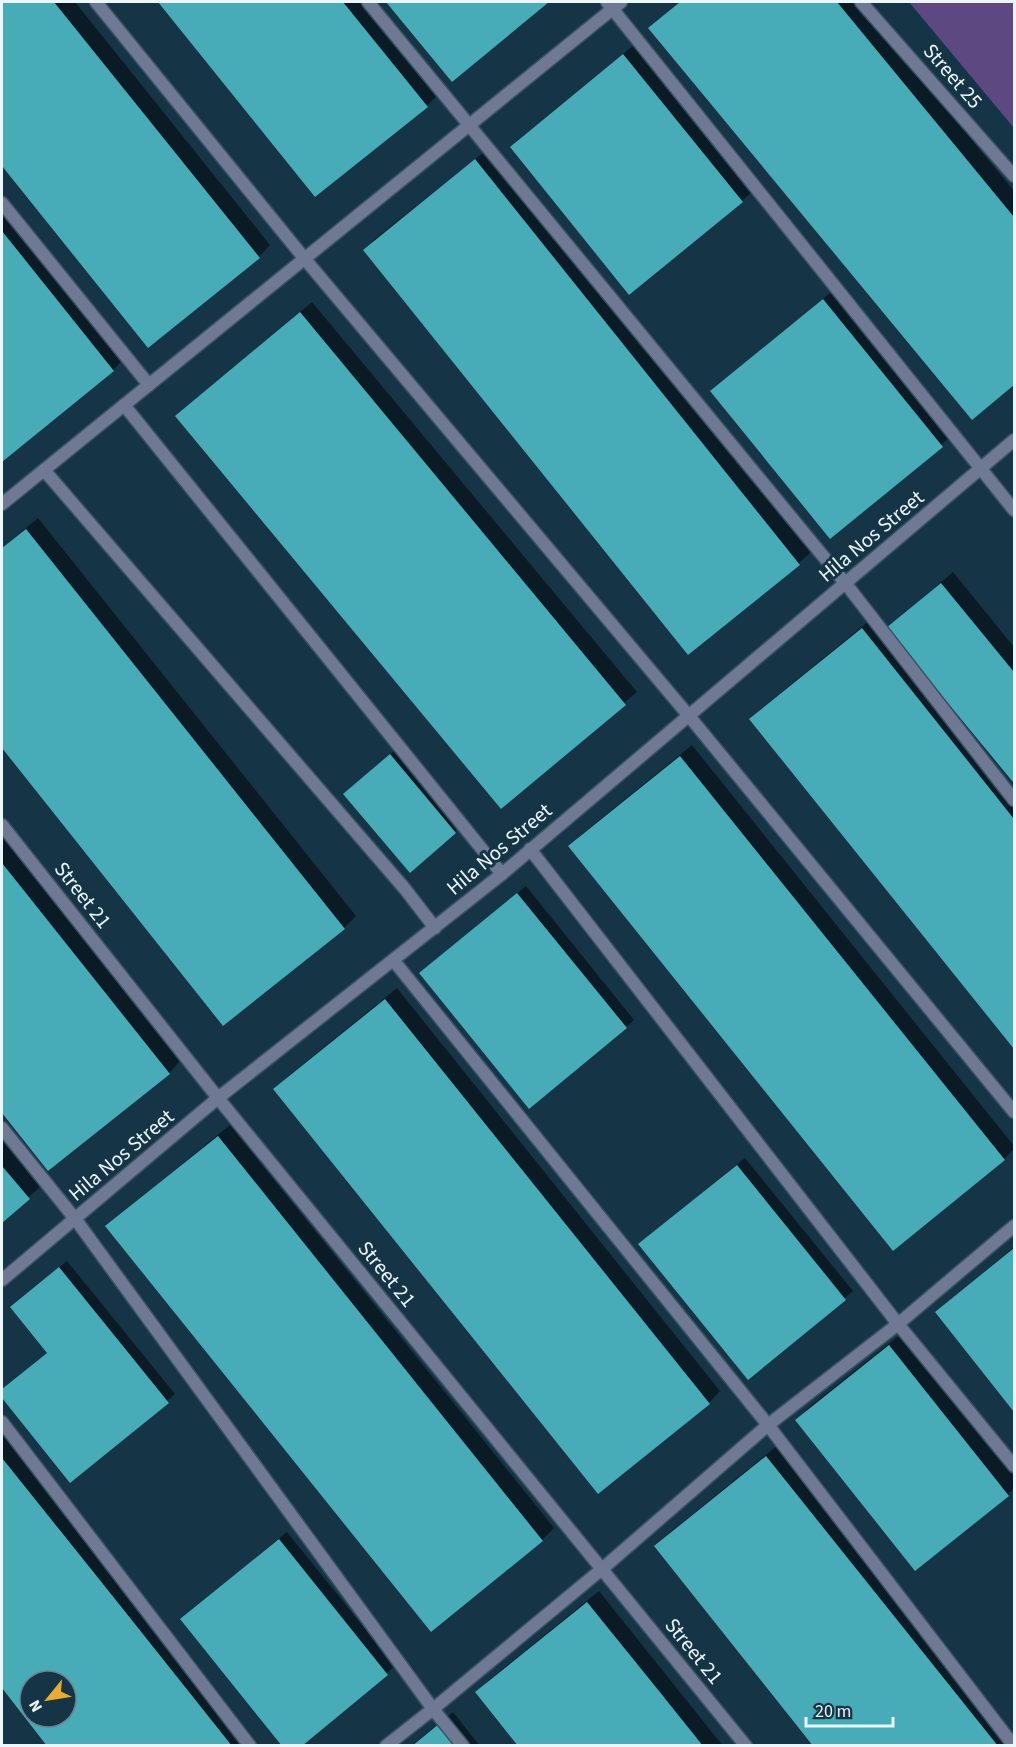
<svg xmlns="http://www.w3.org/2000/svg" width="1016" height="1747" font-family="'Source Sans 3',sans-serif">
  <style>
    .green { fill: #5d4882 }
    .shadow { fill: #0007; fill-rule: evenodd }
    .building { fill: #47acb8; fill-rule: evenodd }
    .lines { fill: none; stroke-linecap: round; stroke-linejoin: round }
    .minor-casing { stroke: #375363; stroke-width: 15 }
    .tertiary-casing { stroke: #375363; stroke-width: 15 }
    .minor { stroke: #6f7994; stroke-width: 12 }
    .tertiary { stroke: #6f7994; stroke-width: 12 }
    .labels { text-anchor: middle; stroke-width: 6; stroke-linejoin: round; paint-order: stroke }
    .street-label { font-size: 21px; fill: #ecf6fd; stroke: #153446 }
  </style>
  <rect width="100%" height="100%" fill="#153446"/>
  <!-- green -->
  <polygon class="green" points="909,2 1014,2 1014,128"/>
  <!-- shadow -->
  <g class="shadow">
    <polygon points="2,2 75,2 270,245 259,257 148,346 2,163"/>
    <polygon points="160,2 364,2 438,94 427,106 315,195"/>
    <polygon points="388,2 546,2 452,80"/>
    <polygon points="680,2 858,2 1014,191 1014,383 972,418 650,28"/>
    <polygon points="635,44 754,190 742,201 512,147 523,136"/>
    <polygon points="488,149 811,552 799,563 688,653 365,250 376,238"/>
    <polygon points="2,205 125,358 113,370 2,459"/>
    <polygon points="836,288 954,434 830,537 712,392"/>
    <polygon points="312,302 637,692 501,807 189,405"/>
    <polygon points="38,518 356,916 344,928 224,1024 2,746 2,548"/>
    <polygon points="953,572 1014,647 1013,780 888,628"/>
    <polygon points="874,617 1014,793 1014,1047 751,719 763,707"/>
    <polygon points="402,744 467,820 410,871 357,783"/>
    <polygon points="692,745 1014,1146 1014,1149 1004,1159 570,846 582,834"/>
    <polygon points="2,837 180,1061 169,1073 48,1169 2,1111"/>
    <polygon points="526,886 634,1020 626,1027 421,973"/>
    <polygon points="397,988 720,1391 709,1403 275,1089 286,1078"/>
    <polygon points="230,1125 554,1528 542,1540 119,1215"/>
    <polygon points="2,1140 40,1187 2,1221"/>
    <polygon points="745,1158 853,1291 748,1378 648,1237"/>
    <polygon points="1014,1247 1014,1409 937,1312"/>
    <polygon points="67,1261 175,1394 71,1481 2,1395 2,1390 7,1385 48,1352 19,1300"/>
    <polygon points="901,1334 1014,1476 1014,1488 1008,1495 916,1569 797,1420 808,1408"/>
    <path d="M2,1432L253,1746H49L2,1686ZM30,1681H66V1717H30Z"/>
    <polygon points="778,1445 1014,1746 815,1746 656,1546 667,1535"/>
    <polygon points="287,1532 395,1666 299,1746 190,1611"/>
    <polygon points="599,1591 723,1746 520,1746 477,1692 489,1680"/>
    <polygon points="453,1712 480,1746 411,1746"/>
  </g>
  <!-- building -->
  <g class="building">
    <polygon points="2,2 54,2 260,258 148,348 2,166"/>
    <polygon points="158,2 343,2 428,107 315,197"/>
    <polygon points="386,2 549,2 452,82"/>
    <polygon points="680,2 837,2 1014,217 1014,385 972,420 648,28"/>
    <polygon points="623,54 743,202 629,295 510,147"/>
    <polygon points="475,159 800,565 688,655 363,250"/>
    <polygon points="2,231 114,371 2,462"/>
    <polygon points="823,299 943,447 830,539 710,391"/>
    <polygon points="300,312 626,705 501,809 175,416"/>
    <polygon points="26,529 345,929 223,1026 2,748 2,548"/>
    <polygon points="941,583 1014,672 1014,781 1013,782 886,628"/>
    <polygon points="862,628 1014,819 1014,1049 749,719"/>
    <polygon points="390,754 456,833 410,873 343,794"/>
    <polygon points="680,756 1005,1160 893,1251 568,846"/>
    <polygon points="2,863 170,1074 48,1171 2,1113"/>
    <polygon points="517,893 627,1028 529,1109 419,973"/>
    <polygon points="385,999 710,1404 598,1494 273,1089"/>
    <polygon points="218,1136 543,1541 431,1632 105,1226"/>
    <polygon points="737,1165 846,1300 748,1380 638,1244"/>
    <polygon points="2,1166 30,1199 2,1223"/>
    <polygon points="1014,1248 1014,1412 935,1312"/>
    <polygon points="59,1267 169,1403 70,1483 2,1398 2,1389 47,1353 10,1307"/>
    <polygon points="889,1345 1009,1496 915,1571 795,1420"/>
    <polygon points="766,1456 998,1746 813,1746 798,1727 654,1546"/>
    <path d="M2,1458L115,1599L232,1746H47L2,1688ZM30,1681H66V1717H30Z"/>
    <polygon points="279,1539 388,1675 302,1746 282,1746 180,1619"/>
    <polygon points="587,1602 659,1691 703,1746 518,1746 475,1692"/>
    <polygon points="440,1723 459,1746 412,1746"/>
  </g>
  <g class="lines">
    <!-- minor casing -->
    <g class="minor-casing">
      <g id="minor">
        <polyline points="96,2 304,258 689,716 1014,1112"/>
        <polyline points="368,2 846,584 1014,800"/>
        <polyline points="607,2 1014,510"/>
        <polyline points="861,2 1014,176"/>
        <polyline points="2,203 149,385"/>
        <polyline points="124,405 502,874"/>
        <polyline points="44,470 405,889 435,928"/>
        <polyline points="2,504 621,2"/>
        <polyline points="2,825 218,1098 746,1746"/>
        <polyline points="530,849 898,1324 1014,1466"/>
        <polyline points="394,961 768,1425 1014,1746"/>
        <polyline points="2,1128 76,1220 433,1709 463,1746"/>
        <polyline points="2,1422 250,1746"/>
        <polyline points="386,1746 433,1709 602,1569 768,1425 898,1324 1014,1226"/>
      </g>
    </g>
    <!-- tertiary casing -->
    <g class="tertiary-casing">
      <polyline id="tertiary" points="2,1280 218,1098 502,874 1014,440"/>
    </g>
    <!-- minor -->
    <use href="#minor" class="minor"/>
    <!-- tertiary -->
    <use href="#tertiary" class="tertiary"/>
  </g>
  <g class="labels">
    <!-- street labels -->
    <g class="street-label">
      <text transform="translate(953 76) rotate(49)" y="7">Street 25</text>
      <text transform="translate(871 536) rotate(-40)" y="7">Hila Nos Street</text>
      <text transform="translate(499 849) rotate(-40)" y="7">Hila Nos Street</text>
      <text transform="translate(83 895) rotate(52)" y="7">Street 21</text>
      <text transform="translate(121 1155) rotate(-40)" y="7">Hila Nos Street</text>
      <text transform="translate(387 1274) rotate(51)" y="7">Street 21</text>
      <text transform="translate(694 1651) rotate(51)" y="7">Street 21</text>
    </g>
  </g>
  <!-- border -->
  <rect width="1016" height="1747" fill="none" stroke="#ecf6fd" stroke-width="6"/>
  <!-- north arrow -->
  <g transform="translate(48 1699) rotate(240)"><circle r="28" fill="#153446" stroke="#6b828f" stroke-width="1.5"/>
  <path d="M0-4.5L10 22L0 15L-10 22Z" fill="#e6ad36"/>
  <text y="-9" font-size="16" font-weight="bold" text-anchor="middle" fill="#ecf6fd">N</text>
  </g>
  <!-- scale -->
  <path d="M806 1717v9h87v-9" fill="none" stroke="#ecf6fd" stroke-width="3"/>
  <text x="815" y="1717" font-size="18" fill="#ecf6fd" stroke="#153446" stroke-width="4.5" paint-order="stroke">20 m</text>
</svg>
